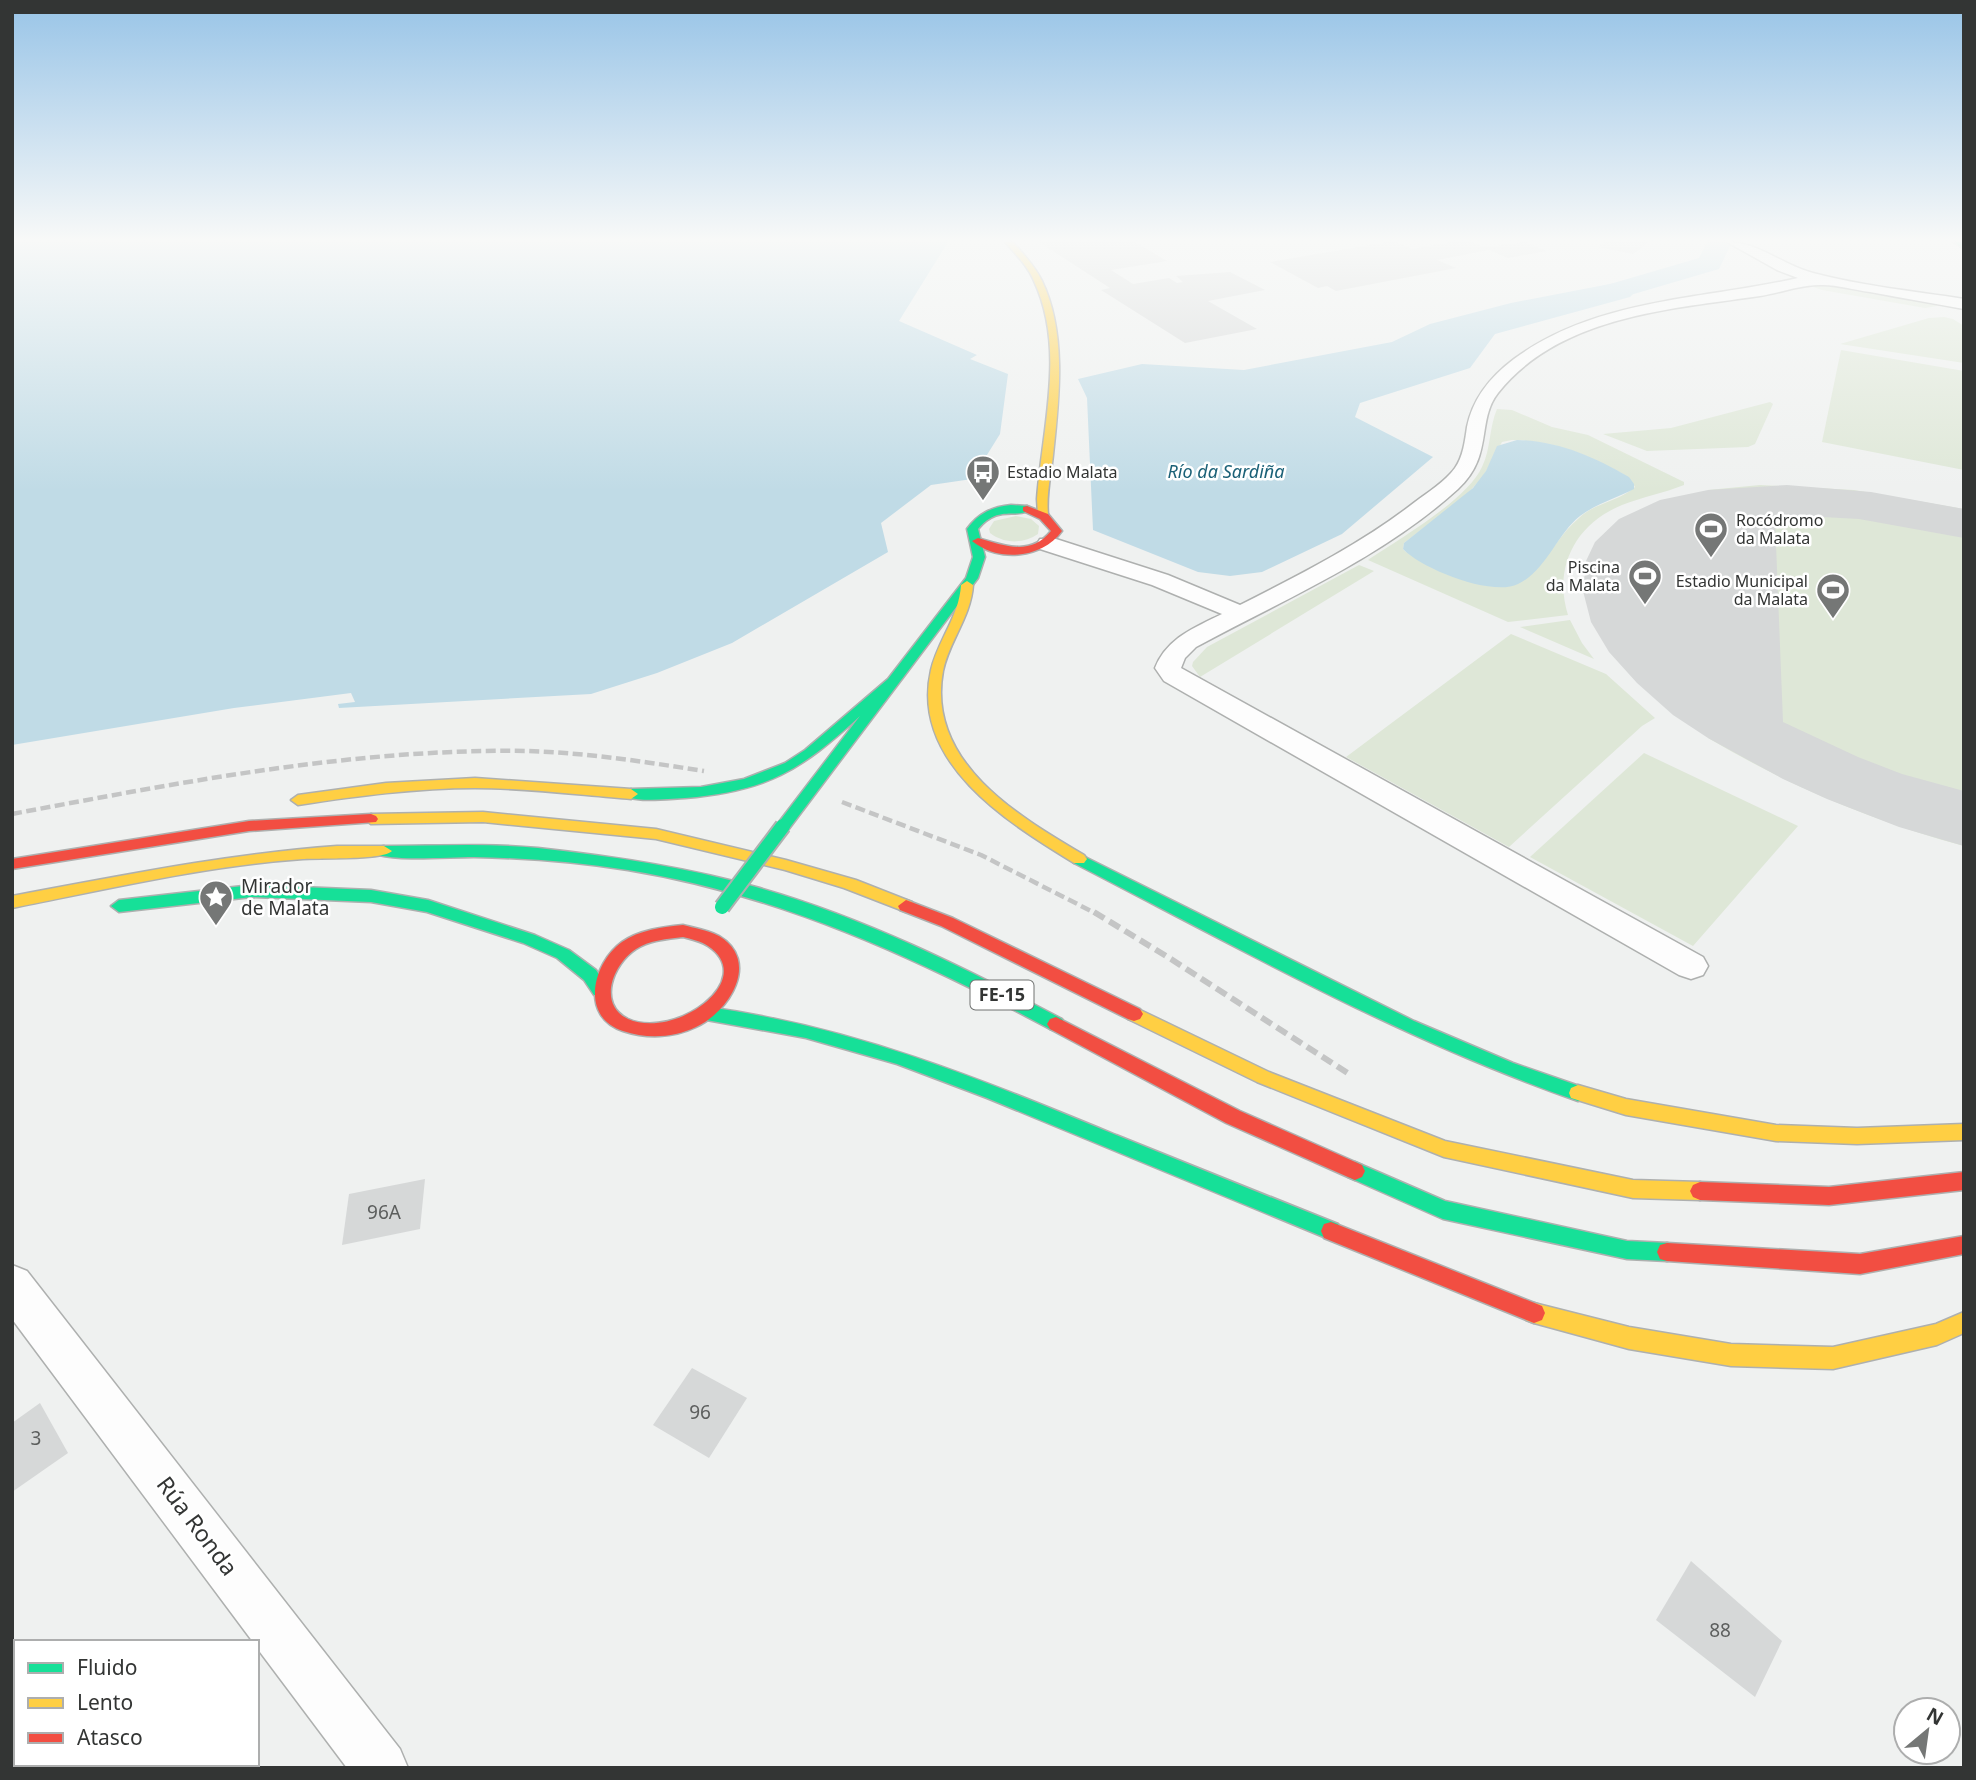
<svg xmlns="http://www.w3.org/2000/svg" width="1976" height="1780" font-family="'Noto Sans',sans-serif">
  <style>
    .green { fill: #dee7d7; fill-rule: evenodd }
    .water { fill: #c0dbe6 }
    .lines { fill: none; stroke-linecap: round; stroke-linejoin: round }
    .river { fill: #c0dbe6; fill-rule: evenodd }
    .building { fill: #d6d8d8 }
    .street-casing { stroke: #aeb0af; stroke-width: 3 }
    .fast-casing { stroke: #aeb0af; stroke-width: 3 }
    .slow-casing { stroke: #aeb0af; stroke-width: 3 }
    .jam-casing { stroke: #aeb0af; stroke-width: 3 }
    .street { fill: #fdfdfd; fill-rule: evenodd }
    .fast { fill: #16e098; fill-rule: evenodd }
    .slow { fill: #ffcf43; fill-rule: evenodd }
    .jam { fill: #f24e42; fill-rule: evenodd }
    .rail-far1 { stroke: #c4c5c5; stroke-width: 4.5; stroke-dasharray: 10 4.5; stroke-linecap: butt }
    .rail { stroke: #c4c5c5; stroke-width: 6; stroke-dasharray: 12 6; stroke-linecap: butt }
    .fast-bridge-casing { stroke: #aeb0af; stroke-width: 18; stroke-linecap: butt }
    .fast-bridge { stroke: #16e098; stroke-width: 14 }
    .labels { text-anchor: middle; stroke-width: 5; stroke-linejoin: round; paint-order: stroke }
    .far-poi-label { font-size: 16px; fill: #333534; stroke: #fff; text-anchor: start }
    .far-water-label { font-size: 18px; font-style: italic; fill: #1b6177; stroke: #fff }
    .shield { fill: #fff; stroke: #707271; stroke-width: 2 }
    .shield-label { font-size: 18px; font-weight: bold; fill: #333534 }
    .poi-label { font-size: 19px; fill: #333534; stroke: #fff; text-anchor: start }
    .near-number-label { font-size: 19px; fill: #5c5e5d }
    .near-street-label { font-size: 23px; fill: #333534; stroke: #fff }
  </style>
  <rect width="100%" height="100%" fill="#eff1f0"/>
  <!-- green -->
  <g class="green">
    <polygon points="1826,283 1935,303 1937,306 1925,308 1822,290 1808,285"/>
    <polygon points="1944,317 1953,319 1964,326 1964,363 1840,344 1929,318"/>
    <polygon points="1841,350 1964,371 1964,470 1822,442"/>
    <polygon points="1770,402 1773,404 1755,444 1748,447 1647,451 1603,434 1671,428"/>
    <path d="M1497,409L1512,410L1552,427L1588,435L1684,482V485C1664,493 1642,497 1622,505C1575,524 1553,568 1568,615L1508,622L1368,560C1399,539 1467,500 1482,467C1491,449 1489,427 1497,409ZM1512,440C1548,441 1578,450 1609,467C1620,472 1630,476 1635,487C1620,501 1594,503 1579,518C1561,533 1550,555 1533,571C1498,607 1442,570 1406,552L1403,549L1404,543L1465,496L1483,477L1502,442Z"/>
    <path d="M1760,485L1854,490L1964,509V846C1873,821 1789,786 1708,738V490Z"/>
    <path d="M1016,516L1031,519L1039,526L1038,534C1024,544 1004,544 990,533L989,529L994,521Z"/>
    <polygon points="1359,565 1374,571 1200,677 1192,666 1193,662 1207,647"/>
    <polygon points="1570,620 1582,643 1594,659 1520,627"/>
    <polygon points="1511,634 1606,674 1655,718 1642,726 1509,847 1346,757"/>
    <polygon points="1644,753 1798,826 1693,946 1530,857"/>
  </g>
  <!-- water -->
  <g class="water">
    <polygon points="12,242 948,242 899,321 977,355 970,359 1008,374 1000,434 972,479 931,485 881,523 888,552 732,643 657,673 591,694 339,708 338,704 355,702 351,693 234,708 12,745"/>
    <polygon points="1615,283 1643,284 1630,297 1495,334 1470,368 1360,403 1355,417 1433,457 1342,534 1262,572 1230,576 1198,572 1093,530 1087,398 1078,379 1142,364 1244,370 1392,342 1430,324 1511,303"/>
    <path d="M1517,440C1559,441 1594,457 1629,477L1634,484V489C1616,498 1596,504 1580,516C1557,534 1546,571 1518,584C1492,597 1422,569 1403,549L1404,543L1473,488L1486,471L1497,446Z"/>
  </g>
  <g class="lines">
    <!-- river -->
    <polygon class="river" points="1707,242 1727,242 1730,246 1719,269 1569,313 1559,311 1555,305 1559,299 1699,258"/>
  </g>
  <!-- building -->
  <g class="building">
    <polygon points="1039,242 1135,242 1167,261 1111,270 1133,284 1169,278 1177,283 1183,282 1176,276 1230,272 1265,290 1208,301 1257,329 1185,343 1101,290 1110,288"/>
    <polygon points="1388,242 1397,242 1412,249 1452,242 1472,242 1486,247 1524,242 1547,251 1508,258 1489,250 1437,260 1456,268 1336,291 1327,286 1318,288 1270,262"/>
    <polygon points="1605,242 1649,242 1633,254 1598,247"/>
    <polygon points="1787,485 1871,492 1964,509 1964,538 1859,519 1804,516 1775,519 1783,722 1858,757 1902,774 1964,791 1964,846 1899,827 1827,799 1783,779 1708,738 1673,715 1637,683 1609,652 1591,622 1583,591 1586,561 1595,542 1619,519 1660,500 1708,490"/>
    <polygon points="425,1179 420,1229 342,1245 349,1194"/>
    <polygon points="692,1368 747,1398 709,1458 653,1425"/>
    <polygon points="40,1403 68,1453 12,1492 12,1423"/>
    <polygon points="1691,1561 1782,1641 1755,1697 1656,1620"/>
  </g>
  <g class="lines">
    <!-- street casing -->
    <g class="street-casing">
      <g id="street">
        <path d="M1727,242C1759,242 1782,265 1813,273C1862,286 1914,291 1964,299V309C1932,303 1901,298 1870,292C1854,290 1838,285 1823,285C1801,284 1781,293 1760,296C1671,309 1559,316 1498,393C1476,421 1494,456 1458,489C1382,558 1285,599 1196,647L1185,658L1181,668L1703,957L1708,966L1703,975L1691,979L1679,975L1164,681L1155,668C1167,638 1194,628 1222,614L1152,585L1040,549L1037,544L1040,539H1056L1168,575L1240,605C1301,574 1361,544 1415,502C1428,492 1445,482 1455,468C1463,457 1465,441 1467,427C1473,398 1490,377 1514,359C1597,298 1702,300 1798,278L1777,270Z"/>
        <polygon points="12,1265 27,1271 400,1749 408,1768 347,1768 257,1648 257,1642 253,1642 12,1319"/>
      </g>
    </g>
    <!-- fast casing -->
    <g class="fast-casing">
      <g id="fast">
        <polygon points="1954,242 1962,242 1964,249"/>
        <path d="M1011,505L1027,506L1032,509C1015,520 999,504 978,529L985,557L978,578L788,830H778L776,826L860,716C800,771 767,791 685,798C666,799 644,802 626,797L624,794L631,789L701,787L744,779L785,763L805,750L888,679L966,578L973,557L967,529C978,514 991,507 1011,505Z"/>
        <path d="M384,846C435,846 487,843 538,848C611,856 685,867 756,887C863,917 965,968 1062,1019L1065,1024L1062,1029L1056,1031L1050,1029C915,957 780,895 628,870C577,862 526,858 474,857C448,857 402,861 379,855L376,851L379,847Z"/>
        <path d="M1079,854L1414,1021L1513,1063L1585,1088L1587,1093L1585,1098L1578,1101C1402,1040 1239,948 1074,863L1071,859L1074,855Z"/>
        <polygon points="252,885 371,890 428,900 535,935 569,950 596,970 609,990 606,995 594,995 584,980 557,958 523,943 427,912 371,902 252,897 119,912 111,906 119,900"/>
        <path d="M707,1007C854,1027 980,1079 1116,1135C1190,1165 1264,1195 1338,1224L1341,1231L1338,1238L1331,1240L987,1098L897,1064L806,1038L701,1019L698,1014L701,1009Z"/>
        <polygon points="1355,1162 1445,1201 1627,1241 1667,1243 1674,1245 1677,1252 1674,1259 1667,1261 1627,1259 1443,1219 1348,1177 1345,1171 1348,1165"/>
      </g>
    </g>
    <!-- slow casing -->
    <g class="slow-casing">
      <g id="slow">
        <path d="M1005,242H1013C1023,254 1035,266 1042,281C1067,333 1059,400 1053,455C1051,475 1046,494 1048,514L1043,517L1038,514L1037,499C1042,429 1066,349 1034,281C1028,266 1016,255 1005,242Z"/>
        <path d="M967,581L973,585C971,617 949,641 943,671C926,762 1018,816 1084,855L1087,859L1084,863H1074C1007,822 910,762 931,670C938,640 959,617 961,585Z"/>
        <path d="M475,778L631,789L638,794L631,799C579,795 527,788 475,788C416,788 357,796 298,805L291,800L298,795L386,783Z"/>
        <polygon points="483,812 656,829 786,860 856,880 912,902 914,906 906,912 844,888 785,870 656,839 483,822 371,824 364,819 371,814"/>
        <path d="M337,846H384L392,851C384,860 319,858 303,859C205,866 108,889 12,908V896C120,876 227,854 337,846Z"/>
        <polygon points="1134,1007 1269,1072 1445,1141 1633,1180 1700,1182 1707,1185 1710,1191 1707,1197 1700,1200 1633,1198 1444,1157 1257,1082 1128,1019 1125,1014 1128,1009"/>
        <polygon points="1578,1085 1626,1099 1776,1125 1857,1128 1964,1124 1964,1140 1857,1144 1776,1141 1626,1115 1571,1098 1569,1093 1571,1088"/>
        <polygon points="1534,1303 1629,1327 1731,1344 1833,1347 1936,1324 1964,1312 1964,1333 1937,1345 1833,1369 1731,1366 1629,1349 1534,1323 1526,1320 1523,1313 1526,1306"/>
      </g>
    </g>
    <!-- jam casing -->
    <g class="jam-casing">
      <g id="jam">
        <path d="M1027,506L1048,514L1062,531C1043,558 999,563 972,541L978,538C1005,546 1031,556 1051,531L1040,519L1023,511V507Z"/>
        <polygon points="371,814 376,816 378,819 376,822 249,831 12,869 12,859 249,821"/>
        <polygon points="906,900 953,918 1140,1009 1143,1014 1140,1019 1134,1021 1128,1019 941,926 900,910 898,906"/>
        <path d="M683,925C694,928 708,930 719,936C761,961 729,1012 696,1027C673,1038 647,1039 623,1031C580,1017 592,964 622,942C639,930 663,927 683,925ZM683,937C691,939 701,941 708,946C759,980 675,1040 628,1019C597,1004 613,964 636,949C650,940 667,939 683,937Z"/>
        <polygon points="1056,1017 1240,1111 1362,1165 1365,1171 1362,1177 1355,1180 1348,1177 1226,1123 1050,1029 1047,1024 1050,1019"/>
        <polygon points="1964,1172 1964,1190 1829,1205 1700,1200 1693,1197 1690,1191 1693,1185 1700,1182 1829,1187"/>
        <polygon points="1331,1222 1542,1306 1545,1313 1542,1320 1534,1323 1324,1238 1321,1231 1324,1224"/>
        <polygon points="1964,1236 1964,1254 1860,1274 1667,1261 1660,1259 1657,1252 1660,1245 1667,1243 1860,1254"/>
      </g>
    </g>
    <!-- street -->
    <use href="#street" class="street"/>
    <!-- fast -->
    <use href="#fast" class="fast"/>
    <!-- slow -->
    <use href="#slow" class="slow"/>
    <!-- jam -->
    <use href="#jam" class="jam"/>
    <!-- rail-far1 -->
    <g class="rail-far1">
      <polyline points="842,802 981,855 1097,914"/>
      <path d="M12,814C183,782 355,748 529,751C588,753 646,762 704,771"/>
    </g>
    <!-- rail -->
    <polyline class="rail" points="1094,912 1171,959 1349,1074"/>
    <!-- fast-bridge casing -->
    <g class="fast-bridge-casing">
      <polyline id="fast-bridge" points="722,907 783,826"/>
    </g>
    <!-- fast-bridge -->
    <use href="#fast-bridge" class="fast-bridge"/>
  </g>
  <!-- sky -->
  <linearGradient id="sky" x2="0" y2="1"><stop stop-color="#98c4e7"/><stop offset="0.49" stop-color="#f8f9f8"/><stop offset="1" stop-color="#f8f9f8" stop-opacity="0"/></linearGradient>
  <rect width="1976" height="491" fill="url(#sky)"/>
  <!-- icons -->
  <defs>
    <g id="bus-pin" transform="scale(1.75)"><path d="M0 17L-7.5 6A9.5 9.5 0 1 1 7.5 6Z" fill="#757776" stroke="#fff"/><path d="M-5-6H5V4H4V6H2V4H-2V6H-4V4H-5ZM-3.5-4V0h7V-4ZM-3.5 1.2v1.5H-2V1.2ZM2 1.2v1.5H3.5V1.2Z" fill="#fff"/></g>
    <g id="stadium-pin" transform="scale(1.75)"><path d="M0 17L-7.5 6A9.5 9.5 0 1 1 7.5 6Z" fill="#757776" stroke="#fff"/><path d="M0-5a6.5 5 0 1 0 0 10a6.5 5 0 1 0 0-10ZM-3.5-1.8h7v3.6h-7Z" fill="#fff"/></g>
    <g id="sight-pin" transform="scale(1.75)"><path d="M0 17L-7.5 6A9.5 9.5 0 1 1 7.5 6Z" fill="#757776" stroke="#fff"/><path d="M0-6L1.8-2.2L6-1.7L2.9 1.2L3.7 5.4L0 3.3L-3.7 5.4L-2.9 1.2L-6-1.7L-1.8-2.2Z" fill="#fff"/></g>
  </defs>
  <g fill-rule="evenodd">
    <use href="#bus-pin" x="983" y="472"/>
    <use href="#stadium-pin" x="1711" y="529"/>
    <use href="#stadium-pin" x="1645" y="576"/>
    <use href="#stadium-pin" x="1833" y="590"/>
    <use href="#sight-pin" x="216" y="897"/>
  </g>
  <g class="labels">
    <!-- far-poi labels -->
    <g class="far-poi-label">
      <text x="1007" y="478">Estadio Malata</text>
      <text x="1736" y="526">Rocódromo<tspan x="1736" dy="18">da Malata</tspan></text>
      <text x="1620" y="573" text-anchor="end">Piscina<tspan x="1620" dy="18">da Malata</tspan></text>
      <text x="1808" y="587" text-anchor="end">Estadio Municipal<tspan x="1808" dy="18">da Malata</tspan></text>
    </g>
    <!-- far-water labels -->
    <g class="far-water-label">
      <text x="1226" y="478">Río da Sardiña</text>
    </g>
    <!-- shield labels -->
    <rect class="shield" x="970.5" y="980.5" width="63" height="29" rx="5"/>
    <g class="shield-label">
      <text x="1002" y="1001">FE-15</text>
    </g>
    <!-- poi labels -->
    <g class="poi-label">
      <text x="241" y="893">Mirador<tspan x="241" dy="22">de Malata</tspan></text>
    </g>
    <!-- near-number labels -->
    <g class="near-number-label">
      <text x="384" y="1219">96A</text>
      <text x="700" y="1419">96</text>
      <text x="36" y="1445">3</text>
      <text x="1720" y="1637">88</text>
    </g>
    <!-- near-street labels -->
    <g class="near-street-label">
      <text transform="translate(197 1526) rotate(53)" y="8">Rúa Ronda</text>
    </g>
  </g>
  <!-- border -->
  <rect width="1976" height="1780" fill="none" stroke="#333534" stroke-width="28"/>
  <!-- legend -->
  <rect x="14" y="1640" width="245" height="126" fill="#ffffff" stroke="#adaeae" stroke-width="2"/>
  <rect x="28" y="1663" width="35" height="10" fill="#16e098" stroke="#adaeae" stroke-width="2"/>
  <text x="77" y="1675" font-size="21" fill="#333534">Fluido</text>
  <rect x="28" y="1698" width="35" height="10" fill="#ffcf43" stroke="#adaeae" stroke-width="2"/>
  <text x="77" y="1710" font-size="21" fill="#333534">Lento</text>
  <rect x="28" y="1733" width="35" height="10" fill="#f24e42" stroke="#adaeae" stroke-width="2"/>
  <text x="77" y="1745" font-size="21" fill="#333534">Atasco</text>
  <!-- north arrow -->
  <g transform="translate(1927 1731) rotate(29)"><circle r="33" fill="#ffffff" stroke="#adaeae" stroke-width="2"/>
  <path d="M0-5L12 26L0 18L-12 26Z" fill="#757776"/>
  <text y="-10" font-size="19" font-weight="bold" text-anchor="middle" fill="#333534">N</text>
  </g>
</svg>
